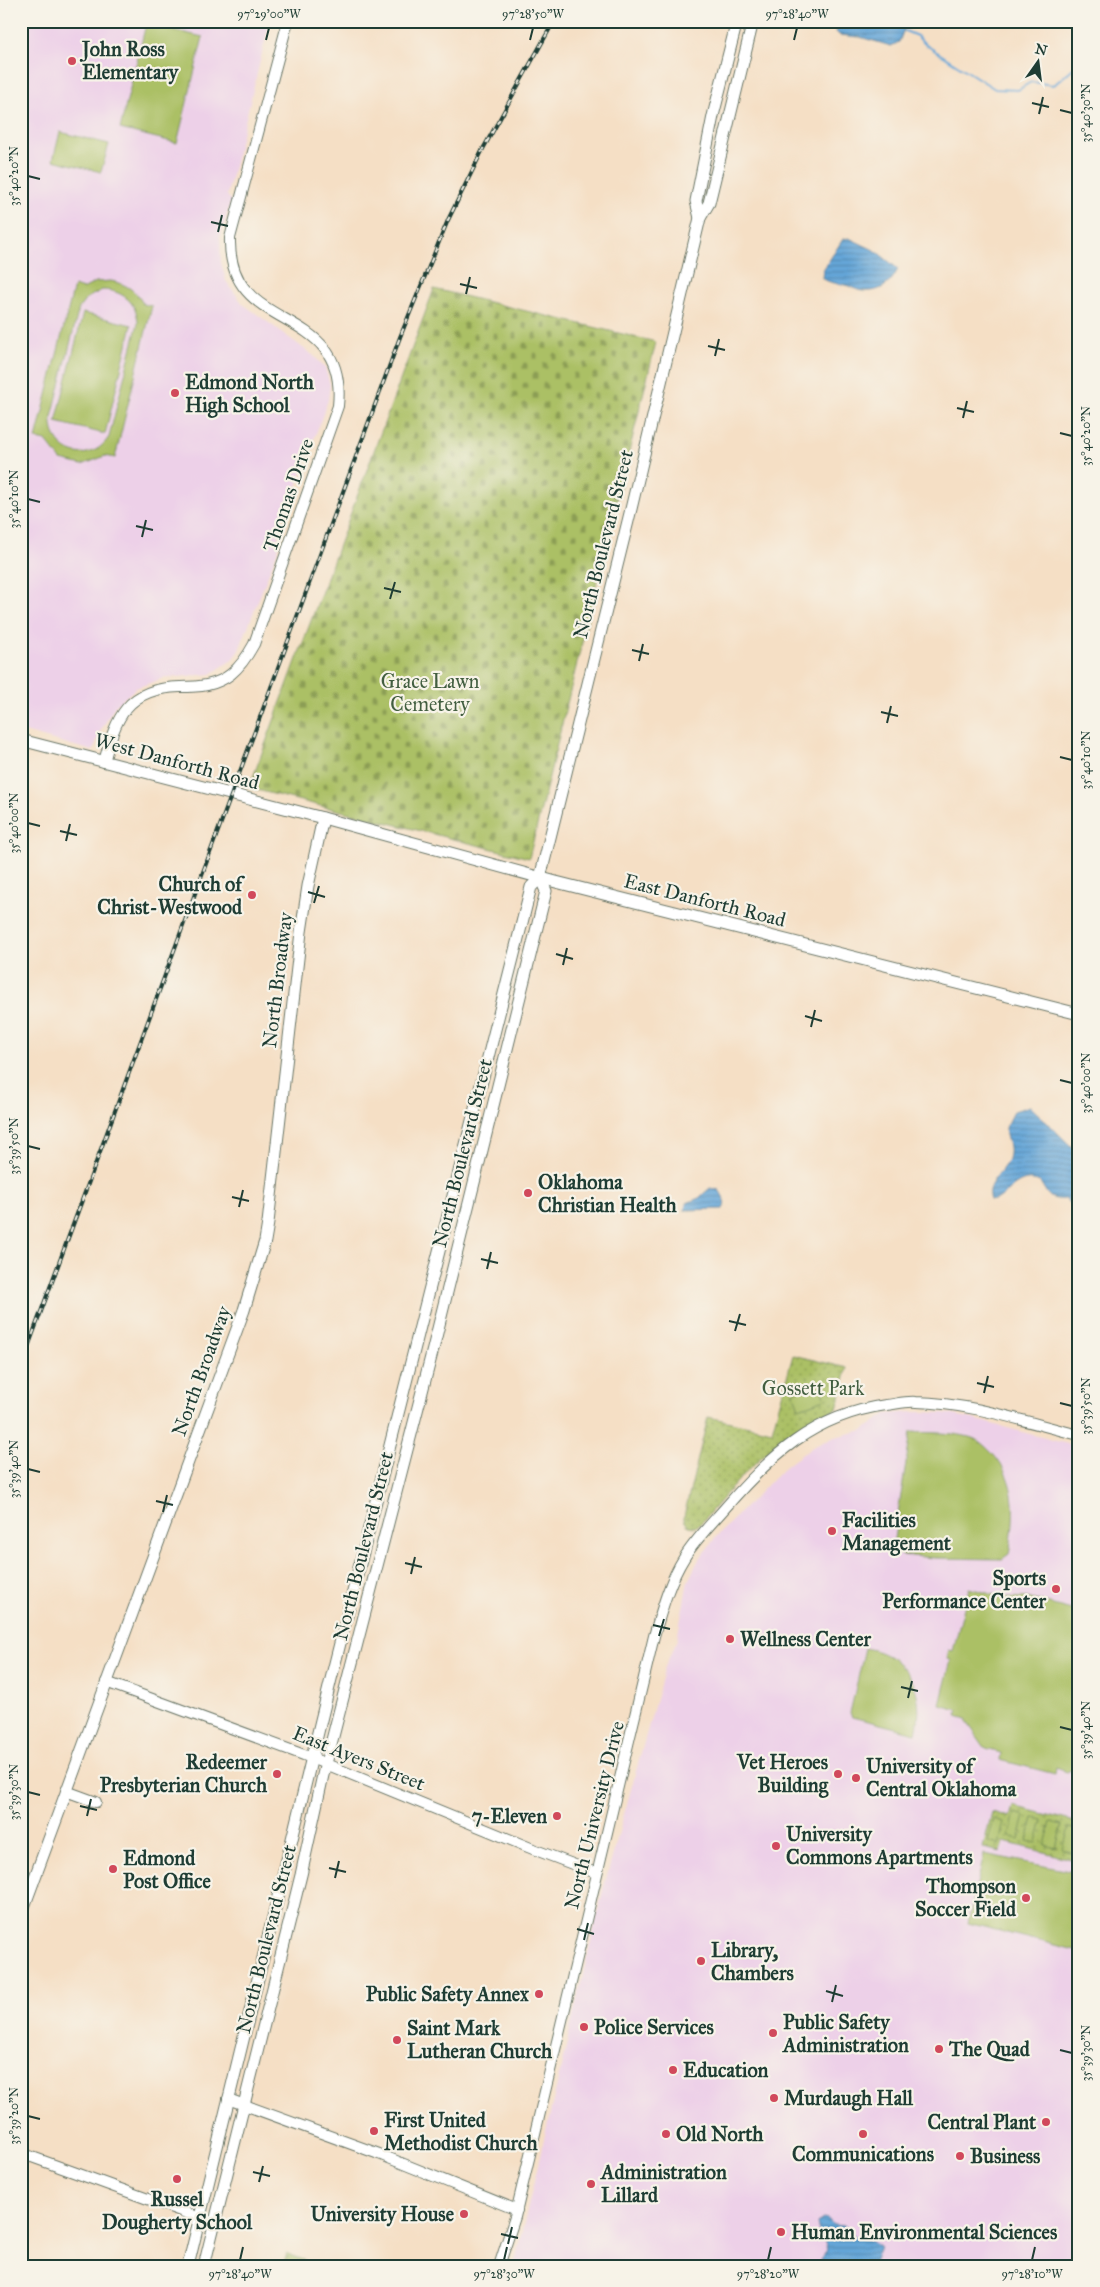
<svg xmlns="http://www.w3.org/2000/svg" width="1100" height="2287" font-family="'IM FELL Great Primer',serif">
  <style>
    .built { fill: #edd0e8 }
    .grass { fill: url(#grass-dots); stroke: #657e4c }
    .cemetery { fill: url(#cemetery-stones); stroke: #657e4c }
    .pitch { fill: #abc065; stroke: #657e4c; fill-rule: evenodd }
    .water { fill: url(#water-rules); stroke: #427286 }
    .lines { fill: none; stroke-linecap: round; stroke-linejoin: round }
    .stream { stroke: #65a6d8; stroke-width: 2 }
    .tertiary-casing { stroke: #6a7667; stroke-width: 12 }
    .secondary-casing { stroke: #6a7667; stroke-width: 13 }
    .tertiary { stroke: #fff; stroke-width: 10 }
    .secondary { stroke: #fff; stroke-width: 11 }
    .rail-casing { stroke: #1f3d34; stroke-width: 4 }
    .rail { stroke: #f7f3e8; stroke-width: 2; stroke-dasharray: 5.5; stroke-linecap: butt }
    .ticks { fill: none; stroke: #1f3d34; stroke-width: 2 }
    .poi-dot { fill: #d1495b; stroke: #f7f3e8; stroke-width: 2 }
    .labels { text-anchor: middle; stroke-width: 4.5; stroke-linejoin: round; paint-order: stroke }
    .poi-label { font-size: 20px; font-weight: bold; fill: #1f3d34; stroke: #f7f3e8; text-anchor: start }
    .street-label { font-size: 20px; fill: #1f3d34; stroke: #f7f3e8 }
    .park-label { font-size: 20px; fill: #425e40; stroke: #f7f3e8 }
    .neatline { fill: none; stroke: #1f3d34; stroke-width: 2 }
    .ticks-label { font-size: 12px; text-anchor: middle; fill: #1f3d34 }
  </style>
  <defs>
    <pattern id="grass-dots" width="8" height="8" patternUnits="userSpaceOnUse" patternTransform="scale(1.25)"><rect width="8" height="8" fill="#abc065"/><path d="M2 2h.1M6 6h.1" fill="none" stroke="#8b9d54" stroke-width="1.8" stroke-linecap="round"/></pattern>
    <pattern id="cemetery-stones" width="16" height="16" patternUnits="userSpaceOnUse" patternTransform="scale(1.25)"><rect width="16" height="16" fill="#abc065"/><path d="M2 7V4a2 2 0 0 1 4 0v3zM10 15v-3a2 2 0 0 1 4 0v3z" fill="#8b9d54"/></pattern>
    <pattern id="water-rules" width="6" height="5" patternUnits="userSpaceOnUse" patternTransform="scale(1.25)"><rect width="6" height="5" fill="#65a6d8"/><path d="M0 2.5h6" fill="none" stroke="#5388b0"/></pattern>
  </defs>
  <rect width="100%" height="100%" fill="#f7f3e8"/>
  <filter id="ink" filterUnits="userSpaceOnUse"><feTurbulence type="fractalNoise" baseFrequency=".02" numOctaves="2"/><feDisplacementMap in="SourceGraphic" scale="10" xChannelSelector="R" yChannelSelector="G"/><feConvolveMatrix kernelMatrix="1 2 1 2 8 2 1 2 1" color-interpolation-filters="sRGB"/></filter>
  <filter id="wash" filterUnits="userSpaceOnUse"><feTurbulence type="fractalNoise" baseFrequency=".0096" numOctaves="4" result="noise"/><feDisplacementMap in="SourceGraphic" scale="20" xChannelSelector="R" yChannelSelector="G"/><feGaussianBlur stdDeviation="1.12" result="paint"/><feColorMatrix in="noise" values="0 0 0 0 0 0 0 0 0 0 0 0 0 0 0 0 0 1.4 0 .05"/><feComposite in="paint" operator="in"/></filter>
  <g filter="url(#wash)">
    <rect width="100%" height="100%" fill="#f5dfc5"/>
    <!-- built -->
    <g class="built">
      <polygon points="21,21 270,21 227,195 231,201 220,237 221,262 226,281 243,304 314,356 325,368 330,385 328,400 288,511 283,515 277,530 280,544 239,650 232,660 211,674 164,678 136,688 115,706 100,732 93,751 21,731"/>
      <polygon points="914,1412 944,1413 973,1419 1079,1447 1079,2266 514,2266 603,1890 665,1667 677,1639 688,1581 698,1561 715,1538 786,1466 811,1448 831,1438 864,1430 886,1414"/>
    </g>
    <!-- grass -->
    <g class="grass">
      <path d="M793,1355L847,1368L837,1409C772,1436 744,1474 700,1524L695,1527L688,1526L684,1520V1516L708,1417L772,1431Z"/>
      <polygon points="1013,1806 1079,1823 1079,1861 1004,1842 1001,1852 983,1848 992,1812 1010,1817"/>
      <polygon points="287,2254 319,2266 283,2266"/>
    </g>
    <!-- cemetery -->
    <polygon class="cemetery" points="434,289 656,342 529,858 249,788"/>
    <!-- pitch -->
    <g class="pitch">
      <polygon points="146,24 203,37 177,143 120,129"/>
      <polygon points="60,132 109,144 101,172 53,160"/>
      <path d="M111,281C126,284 136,290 143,304L152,306L115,458L105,456L82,465L61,460L46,441L36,439L74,286L83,289L96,282ZM102,290C122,290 137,302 138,323L109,437C89,468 49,452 52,417L79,308L87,298Z"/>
      <polygon points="83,313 132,325 105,434 56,422"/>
      <polygon points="819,1382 825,1399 799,1408 793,1392"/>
      <path d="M911,1432C930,1433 951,1432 969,1437C978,1439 985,1446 991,1452C1019,1481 1015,1518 1009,1554L1002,1559L935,1558L901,1555L893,1545Z"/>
      <polygon points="969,1588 1002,1597 1027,1598 1079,1612 1079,1766 1067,1772 1056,1768 1055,1774 1000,1760 1001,1753 986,1749 967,1722 967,1719 957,1716 959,1710 940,1705 951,1660 947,1659 949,1650 953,1651"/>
      <path d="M865,1648C909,1656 926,1692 916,1733L852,1717L850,1713Z"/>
      <polygon points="1015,1813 1025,1816 1019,1839 1009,1836"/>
      <polygon points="1033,1818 1043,1820 1037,1843 1027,1841"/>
      <polygon points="994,1819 1004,1822 999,1845 988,1842"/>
      <polygon points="1051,1822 1062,1825 1056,1848 1045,1845"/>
      <polygon points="1069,1827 1079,1829 1074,1853 1063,1850"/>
      <polygon points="984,1854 1079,1873 1079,1951 968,1923"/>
    </g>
    <!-- water -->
    <g class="water">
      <polygon points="838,21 890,21 906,24 899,42 891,46 860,37 839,35 836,32"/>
      <path d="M849,238L876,251L898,269C891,284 881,292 864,291C857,291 851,286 845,285C836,283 829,283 822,278L823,270L843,239Z"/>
      <path d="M1030,1106L1079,1154V1207L1070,1204L1066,1199C1048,1200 1049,1196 1040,1182C1015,1171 1004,1204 990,1200C984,1184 1003,1173 1008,1159C1014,1138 996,1138 1014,1111Z"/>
      <path d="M710,1188L719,1190C723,1196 727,1202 723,1209L684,1210L687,1203L699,1198Z"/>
      <path d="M827,2218L833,2225L844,2226L855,2237L869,2239L880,2247L873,2266H821V2259L827,2251C826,2240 819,2235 817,2224L821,2220Z"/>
    </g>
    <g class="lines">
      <!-- stream -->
      <polyline class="stream" points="905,31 917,36 926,45 995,89 1018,90 1031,82 1054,85 1079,63"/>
    </g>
  </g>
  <g filter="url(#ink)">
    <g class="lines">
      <!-- tertiary casing -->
      <g class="tertiary-casing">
        <g id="tertiary">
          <path d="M104,762C116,717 127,688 180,687C199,687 216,686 231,674C241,666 248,655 254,644L338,406C349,301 227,338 230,238L288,21"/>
          <polyline points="106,1682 304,1755 533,1849 596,1873"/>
          <polyline points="66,1791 96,1802"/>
          <polyline points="228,2099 379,2154 517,2210"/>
          <polyline points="21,2153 214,2223"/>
          <path d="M499,2266L515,2217L654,1636C662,1609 669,1582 684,1558C695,1540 711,1524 725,1508C770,1456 814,1415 886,1405C896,1404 906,1401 916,1402C971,1403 1026,1422 1079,1435"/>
        </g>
      </g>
      <!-- secondary casing -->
      <g class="secondary-casing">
        <g id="secondary">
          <polyline points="700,218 696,201 713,116 737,21"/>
          <polyline points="21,740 323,818 556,882 1079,1014"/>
          <polyline points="21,1915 244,1310 265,1241 268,1223 301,932 308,886 323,818"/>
          <polyline points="188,2266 331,1679 531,887 540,878 631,509 700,218 709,203 753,21"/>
          <polyline points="204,2266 301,1875 323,1775 433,1349 546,891 540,878"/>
        </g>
      </g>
      <!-- tertiary -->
      <use href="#tertiary" class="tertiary"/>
      <!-- secondary -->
      <use href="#secondary" class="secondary"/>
      <!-- rail casing -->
      <g class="rail-casing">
        <polyline id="rail" points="21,1366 400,337 448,220 483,149 554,21"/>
      </g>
      <!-- rail -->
      <use href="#rail" class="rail"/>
    </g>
  </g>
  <!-- ticks -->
  <path class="ticks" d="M266,40L269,28M530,40L533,28M794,40L797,28M1032,103L1049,107M1060,110L1072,113M1039,114L1043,97M28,176L40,179M211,222L228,226M218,232L222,215M460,284L477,288M466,294L470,277M708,346L725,350M715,356L719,339M957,408L974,412M963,418L967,401M1060,433L1072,436M28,499L40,502M136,526L153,530M142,537L146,520M384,588L401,592M390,599L395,582M632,650L649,654M639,661L643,644M881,712L898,716M887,723L891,706M1060,757L1072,760M28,823L40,826M60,831L77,835M66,841L70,824M308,892L325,897M314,903L319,886M556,954L573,959M563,965L567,948M805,1016L822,1021M811,1027L815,1010M1060,1080L1072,1083M28,1146L40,1149M232,1197L249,1201M239,1207L243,1190M481,1259L498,1263M487,1269L491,1252M729,1321L746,1325M735,1331L740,1314M977,1383L994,1387M984,1393L988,1376M1060,1403L1072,1406M28,1469L40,1472M156,1501L173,1505M163,1512L167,1495M405,1563L422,1567M411,1574L415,1557M653,1625L670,1629M659,1636L664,1619M901,1687L918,1691M908,1698L912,1681M1060,1727L1072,1730M28,1792L40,1795M80,1806L97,1810M87,1816L91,1799M329,1868L346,1872M335,1878L339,1861M577,1929L594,1934M584,1940L588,1923M826,1991L843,1996M832,2002L836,1985M1060,2050L1072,2053M28,2116L40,2119M253,2172L270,2176M259,2182L263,2166M501,2234L518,2238M508,2244L512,2227M240,2260L243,2247M504,2260L507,2247M768,2260L771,2247M1032,2260L1035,2247"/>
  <!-- markers -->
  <g class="poi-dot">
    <circle cx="72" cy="61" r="5"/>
    <circle cx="175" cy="393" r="5"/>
    <circle cx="252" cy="895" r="5"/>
    <circle cx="528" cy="1193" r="5"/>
    <circle cx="832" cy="1531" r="5"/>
    <circle cx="1056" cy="1589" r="5"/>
    <circle cx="730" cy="1639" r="5"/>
    <circle cx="277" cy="1774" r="5"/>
    <circle cx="838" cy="1774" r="5"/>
    <circle cx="856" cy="1778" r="5"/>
    <circle cx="557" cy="1816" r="5"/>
    <circle cx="776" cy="1846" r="5"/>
    <circle cx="113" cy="1869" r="5"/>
    <circle cx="1026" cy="1898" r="5"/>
    <circle cx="701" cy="1961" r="5"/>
    <circle cx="539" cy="1994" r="5"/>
    <circle cx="584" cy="2027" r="5"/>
    <circle cx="773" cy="2033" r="5"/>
    <circle cx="397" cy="2040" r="5"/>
    <circle cx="939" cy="2049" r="5"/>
    <circle cx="673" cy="2070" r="5"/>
    <circle cx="774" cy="2098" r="5"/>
    <circle cx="1046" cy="2122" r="5"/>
    <circle cx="374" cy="2131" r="5"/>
    <circle cx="666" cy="2134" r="5"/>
    <circle cx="863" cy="2134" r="5"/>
    <circle cx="960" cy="2156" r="5"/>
    <circle cx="177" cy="2179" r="5"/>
    <circle cx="591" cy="2184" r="5"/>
    <circle cx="464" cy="2214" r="5"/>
    <circle cx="781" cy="2232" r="5"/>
  </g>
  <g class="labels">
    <!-- poi labels -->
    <g class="poi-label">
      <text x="82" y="56">John Ross<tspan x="82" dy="23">Elementary</tspan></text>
      <text x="185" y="389">Edmond North<tspan x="185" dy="23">High School</tspan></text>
      <text x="242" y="891" text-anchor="end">Church of<tspan x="242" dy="23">Christ-Westwood</tspan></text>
      <text x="538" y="1189">Oklahoma<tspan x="538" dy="23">Christian Health</tspan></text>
      <text x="842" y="1527">Facilities<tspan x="842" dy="23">Management</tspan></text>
      <text x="1046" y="1585" text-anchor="end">Sports<tspan x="1046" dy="23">Performance Center</tspan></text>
      <text x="740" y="1646">Wellness Center</text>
      <text x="267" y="1769" text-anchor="end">Redeemer<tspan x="267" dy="23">Presbyterian Church</tspan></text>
      <text x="828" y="1769" text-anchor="end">Vet Heroes<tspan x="828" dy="23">Building</tspan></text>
      <text x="866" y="1773">University of<tspan x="866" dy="23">Central Oklahoma</tspan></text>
      <text x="547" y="1823" text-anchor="end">7-Eleven</text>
      <text x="786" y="1841">University<tspan x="786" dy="23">Commons Apartments</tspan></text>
      <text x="123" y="1865">Edmond<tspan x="123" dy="23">Post Office</tspan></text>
      <text x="1016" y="1893" text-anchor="end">Thompson<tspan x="1016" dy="23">Soccer Field</tspan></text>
      <text x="711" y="1957">Library,<tspan x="711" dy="23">Chambers</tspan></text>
      <text x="529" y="2001" text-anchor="end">Public Safety Annex</text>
      <text x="783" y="2029">Public Safety<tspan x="783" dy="23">Administration</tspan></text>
      <text x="594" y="2034">Police Services</text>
      <text x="407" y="2035">Saint Mark<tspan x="407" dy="23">Lutheran Church</tspan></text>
      <text x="949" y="2056">The Quad</text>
      <text x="683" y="2077">Education</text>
      <text x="784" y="2105">Murdaugh Hall</text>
      <text x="384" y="2127">First United<tspan x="384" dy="23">Methodist Church</tspan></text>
      <text x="1036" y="2129" text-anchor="end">Central Plant</text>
      <text x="676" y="2141">Old North</text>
      <text x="863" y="2161" text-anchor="middle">Communications</text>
      <text x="970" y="2163">Business</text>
      <text x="601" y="2179">Administration<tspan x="601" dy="23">Lillard</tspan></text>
      <text x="177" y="2206" text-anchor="middle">Russel<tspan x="177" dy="23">Dougherty School</tspan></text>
      <text x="454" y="2221" text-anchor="end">University House</text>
      <text x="791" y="2239">Human Environmental Sciences</text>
    </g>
    <!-- street labels -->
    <g class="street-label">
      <text transform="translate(288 495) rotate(-71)" y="7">Thomas Drive</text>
      <text transform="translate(603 544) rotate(-76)" y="7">North Boulevard Street</text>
      <text transform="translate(177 761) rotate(15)" y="7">West Danforth Road</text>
      <text transform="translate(705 900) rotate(14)" y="7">East Danforth Road</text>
      <text transform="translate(277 980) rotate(-83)" y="7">North Broadway</text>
      <text transform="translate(462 1153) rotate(-76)" y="7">North Boulevard Street</text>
      <text transform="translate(201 1371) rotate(-70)" y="7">North Broadway</text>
      <text transform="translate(363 1546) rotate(-76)" y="7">North Boulevard Street</text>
      <text transform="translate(359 1758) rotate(22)" y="7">East Ayers Street</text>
      <text transform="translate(594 1815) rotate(-76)" y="7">North University Drive</text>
      <text transform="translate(266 1939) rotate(-76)" y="7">North Boulevard Street</text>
    </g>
    <!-- park labels -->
    <g class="park-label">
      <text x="430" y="688">Grace Lawn<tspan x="430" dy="23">Cemetery</tspan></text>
      <text x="813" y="1395">Gossett Park</text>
    </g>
  </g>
  <!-- margin -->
  <rect width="1100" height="2287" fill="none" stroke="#f7f3e8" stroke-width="55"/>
  <!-- north arrow -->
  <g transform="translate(1038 62) rotate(14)" stroke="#f7f3e8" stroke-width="4" paint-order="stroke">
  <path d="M0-4L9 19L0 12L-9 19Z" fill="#1f3d34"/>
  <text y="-8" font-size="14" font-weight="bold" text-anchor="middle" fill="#1f3d34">N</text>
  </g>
  <rect x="28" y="28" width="1044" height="2232" class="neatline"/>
  <g class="ticks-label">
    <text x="269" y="18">97°29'00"W</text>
    <text x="533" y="18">97°28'50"W</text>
    <text x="797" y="18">97°28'40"W</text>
    <text transform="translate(1086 113) rotate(-90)" y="4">35°40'30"N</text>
    <text transform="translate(14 176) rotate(-90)" y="4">35°40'20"N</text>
    <text transform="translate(1086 436) rotate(-90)" y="4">35°40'20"N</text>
    <text transform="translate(14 499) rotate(-90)" y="4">35°40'10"N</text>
    <text transform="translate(1086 760) rotate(-90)" y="4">35°40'10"N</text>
    <text transform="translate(14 823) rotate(-90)" y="4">35°40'00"N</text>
    <text transform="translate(1086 1083) rotate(-90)" y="4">35°40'00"N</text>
    <text transform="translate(14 1146) rotate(-90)" y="4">35°39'50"N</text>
    <text transform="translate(1086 1406) rotate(-90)" y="4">35°39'50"N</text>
    <text transform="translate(14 1469) rotate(-90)" y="4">35°39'40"N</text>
    <text transform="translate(1086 1730) rotate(-90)" y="4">35°39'40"N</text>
    <text transform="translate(14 1792) rotate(-90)" y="4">35°39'30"N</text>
    <text transform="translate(1086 2053) rotate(-90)" y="4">35°39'30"N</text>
    <text transform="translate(14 2116) rotate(-90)" y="4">35°39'20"N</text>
    <text x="240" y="2278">97°28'40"W</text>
    <text x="504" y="2278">97°28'30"W</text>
    <text x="768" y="2278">97°28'20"W</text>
    <text x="1032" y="2278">97°28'10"W</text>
  </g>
</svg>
